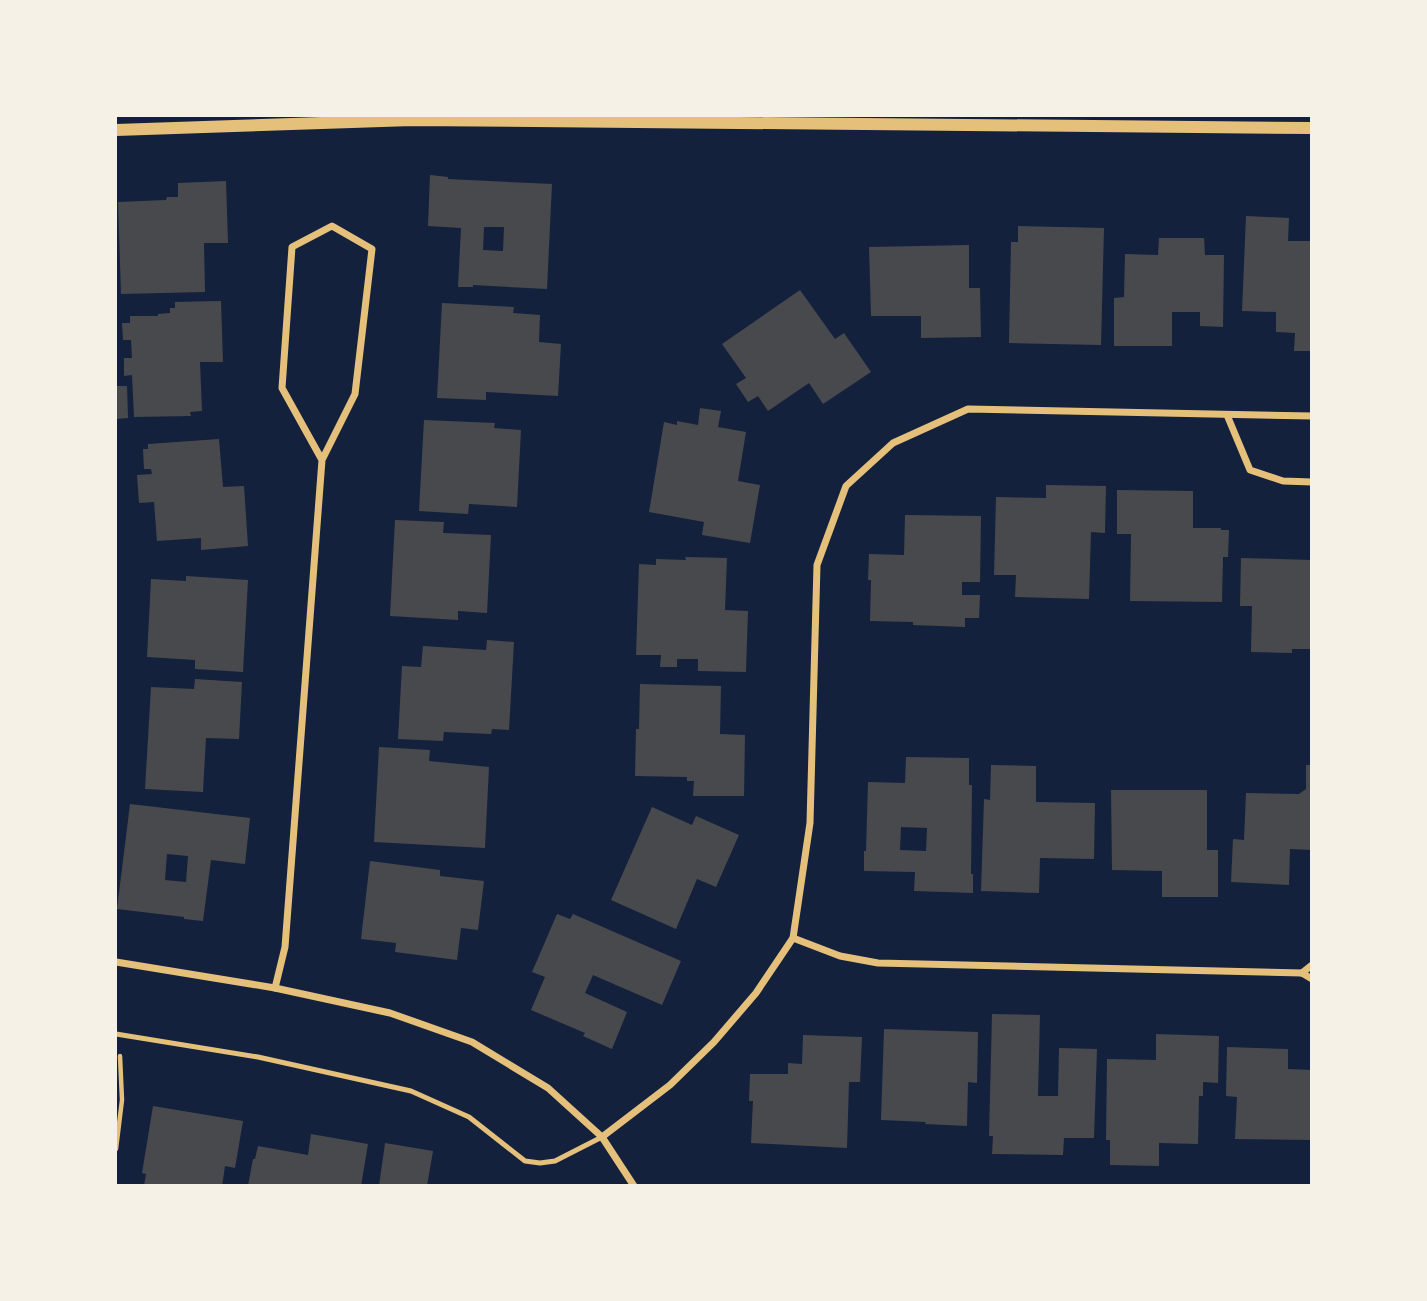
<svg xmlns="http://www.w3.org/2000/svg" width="1427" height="1301" font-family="'Zilla Slab',serif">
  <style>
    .building { fill: #48494c; fill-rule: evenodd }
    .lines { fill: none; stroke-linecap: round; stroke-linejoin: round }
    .path { stroke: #e5c07b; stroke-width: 4.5 }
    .service { stroke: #e5c07b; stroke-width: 5 }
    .minor { stroke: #e5c07b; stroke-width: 7 }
    .tertiary { stroke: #e5c07b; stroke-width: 12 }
  </style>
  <rect width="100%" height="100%" fill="#14213d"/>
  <!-- building -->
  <g class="building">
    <path d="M430,175L448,177V179L552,184L547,289L473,285V287H458L461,228L428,226ZM484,227H504L503,251L483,250Z"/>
    <polygon points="226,181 228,243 204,243 205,292 121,294 118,202 166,200 167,197 178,197 178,183"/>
    <polygon points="1246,216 1289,218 1288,241 1312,241 1312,351 1294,351 1295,333 1276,332 1276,312 1242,311"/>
    <polygon points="1018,226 1104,228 1101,345 1009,343 1011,242 1018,242"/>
    <polygon points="1159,238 1204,238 1205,255 1224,255 1223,327 1200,326 1200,312 1172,312 1172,346 1114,346 1114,298 1124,297 1125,254 1158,255"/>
    <polygon points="969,245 969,288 980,288 981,337 921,338 921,316 871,316 869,247"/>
    <polygon points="800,290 835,339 844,333 871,372 823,404 809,383 768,411 758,396 748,402 736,384 746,378 722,344"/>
    <polygon points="221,301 223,362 200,362 202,411 190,412 191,416 134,417 132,375 124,376 124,358 132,358 131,340 123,340 122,323 130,323 130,316 158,316 158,314 170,313 170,308 175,308 175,302"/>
    <polygon points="442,303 514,307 513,313 540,315 539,342 561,344 558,396 486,392 486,400 437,398"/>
    <polygon points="116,386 127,386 128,418 116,419"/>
    <polygon points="700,408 721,411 718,427 746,432 738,481 760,485 750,543 702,535 704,522 649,512 664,422 677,425 677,421 698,425"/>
    <polygon points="424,420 495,423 494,428 521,430 517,507 469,504 468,514 419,511"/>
    <polygon points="219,439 223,487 244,486 248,546 201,550 201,538 157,541 154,502 139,503 137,475 152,474 151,469 144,469 143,449 148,449 148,444"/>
    <polygon points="1046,485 1106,486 1105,533 1091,532 1089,599 1015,597 1016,575 994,575 996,497 1046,498"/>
    <polygon points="1117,490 1193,491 1193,528 1221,528 1221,530 1229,530 1228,557 1223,557 1222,602 1130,601 1131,534 1117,534"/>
    <polygon points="905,515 981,516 980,582 962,582 962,595 980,595 979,618 965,618 965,627 913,625 913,622 870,621 871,580 868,580 869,554 904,555"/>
    <polygon points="395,520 444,522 443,533 491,535 487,613 458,611 458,620 390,616"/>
    <polygon points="685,557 727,558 725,610 748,611 746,672 698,671 698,659 677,659 677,667 660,667 661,655 636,655 639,564 656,565 656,559 686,560"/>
    <polygon points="1241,558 1312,560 1312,649 1292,649 1292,653 1251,652 1252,606 1240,606"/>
    <polygon points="186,576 248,580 243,672 195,669 195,660 147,657 151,579 186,581"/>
    <polygon points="487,640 514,642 509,730 492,729 491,734 444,732 443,741 398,739 402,666 421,667 423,646 486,650"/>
    <polygon points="195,679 242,682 239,739 206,738 203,792 145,789 151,687 194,689"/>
    <polygon points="640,684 721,686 720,734 745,735 744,796 693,796 694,781 687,781 687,777 635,776 636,729 639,729"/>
    <polygon points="379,747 430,750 429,761 489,767 485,848 374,842"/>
    <path d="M906,757L969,758V785H972L971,874H973V893L914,891L915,872L864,871V851H866L868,782L905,783ZM901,827L927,828L926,851L900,850Z"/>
    <polygon points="991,765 1036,766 1036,802 1095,803 1094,859 1040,858 1039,893 981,891 984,799 990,800"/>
    <polygon points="1306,765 1312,765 1312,850 1290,849 1289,885 1231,882 1233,839 1244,840 1246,793 1299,794 1306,789"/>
    <polygon points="1111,790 1207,790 1207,850 1218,850 1218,897 1162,897 1162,871 1112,870"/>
    <path d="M130,804L250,818L245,864L211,860L203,921L184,919V917L117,909ZM167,854L188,856L186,882L165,880Z"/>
    <polygon points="652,807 692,825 696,816 739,835 716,887 697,879 676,929 611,900"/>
    <polygon points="370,861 440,870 440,876 484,881 478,930 461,928 457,960 395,952 396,943 361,939"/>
    <polygon points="557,914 570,919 573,914 681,961 662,1005 593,975 585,993 627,1012 612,1049 583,1036 585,1033 531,1010 545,977 532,972"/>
    <polygon points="992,1014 1040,1015 1038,1096 1058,1096 1059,1048 1097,1049 1094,1138 1064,1138 1063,1155 992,1154 993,1136 989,1136"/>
    <polygon points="884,1029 978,1032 977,1083 968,1082 967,1126 925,1124 926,1122 881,1120"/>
    <polygon points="1156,1034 1219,1036 1218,1083 1203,1082 1203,1096 1199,1096 1198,1144 1159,1143 1159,1166 1110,1165 1110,1140 1106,1140 1107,1059 1156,1060"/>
    <polygon points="803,1035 862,1037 860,1082 849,1082 847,1148 751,1143 753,1101 749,1101 750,1074 788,1074 788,1063 802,1064"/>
    <polygon points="1227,1047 1288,1049 1288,1069 1312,1070 1312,1140 1235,1139 1237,1097 1226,1096"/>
    <polygon points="153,1106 243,1121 235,1168 225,1166 222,1186 144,1186 146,1174 142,1173"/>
    <polygon points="311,1134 368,1144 361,1186 248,1186 253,1159 255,1159 258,1146 308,1155"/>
    <polygon points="385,1143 433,1151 427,1186 379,1186"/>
  </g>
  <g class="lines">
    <!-- path -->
    <polyline class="path" points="116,1149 122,1100 120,1056"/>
    <!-- service -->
    <polyline class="service" points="116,1034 258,1057 411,1091 469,1117 525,1161 540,1163 555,1161 602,1137"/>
    <!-- minor -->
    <g class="minor">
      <polyline points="1227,415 1250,470 1283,481 1312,482"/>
      <polyline points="793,938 840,956 878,963 1302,973 1312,979"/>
      <polyline points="116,962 275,988 390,1013 472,1042 548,1088 602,1137 634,1186"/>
      <polyline points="1302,973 1312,965"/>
      <polyline points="275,988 285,947 322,460 355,394 372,249 332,226 292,247 282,388 322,460"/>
      <polyline points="602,1137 670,1085 714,1042 756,993 793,938 810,823 817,565 846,486 893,443 968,409 1312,416"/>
    </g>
    <!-- tertiary -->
    <polyline class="tertiary" points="116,130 412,120 1312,128"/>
  </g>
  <!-- border -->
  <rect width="1427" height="1301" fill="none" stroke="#f6f1e7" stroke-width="234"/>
</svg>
